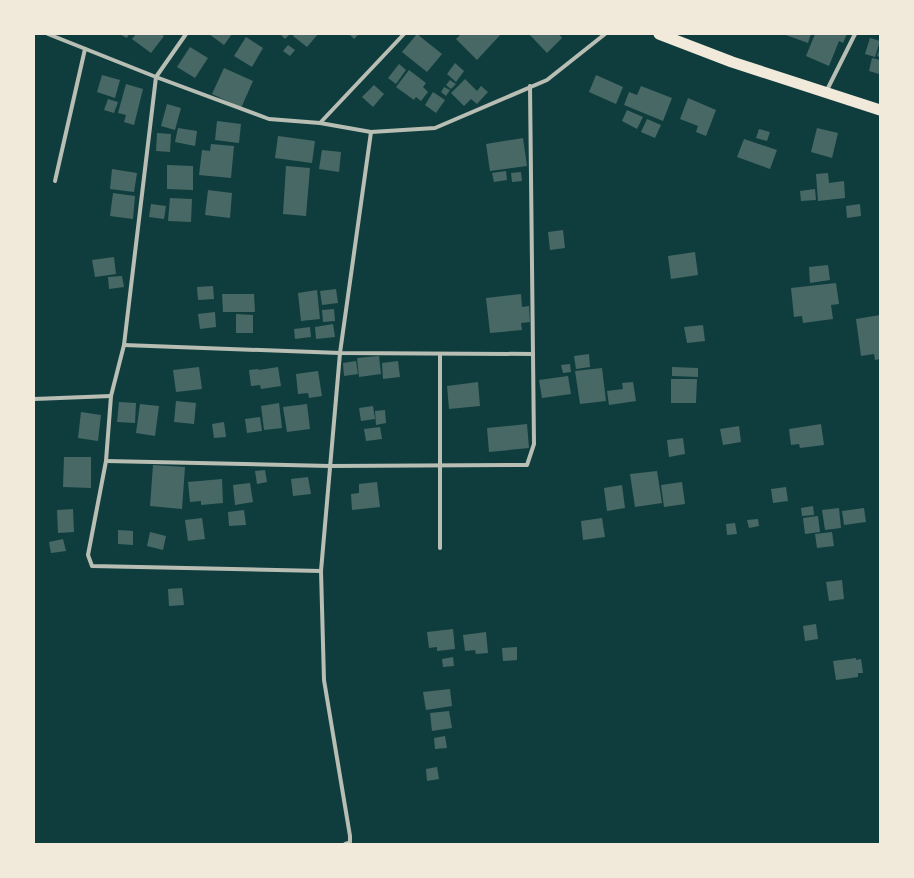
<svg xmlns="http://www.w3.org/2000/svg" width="914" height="878" font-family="'Roboto Condensed',sans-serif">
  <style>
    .building { fill: #486865 }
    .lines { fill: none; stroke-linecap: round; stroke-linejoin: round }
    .minor { stroke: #b8beb3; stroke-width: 4 }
    .trunk { stroke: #f1e9da; stroke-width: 11 }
  </style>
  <rect width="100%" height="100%" fill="#0f3d3e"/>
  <!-- building -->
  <g class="building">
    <polygon points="119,34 129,34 127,38"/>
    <polygon points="136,34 161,34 164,36 151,53 132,39"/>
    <polygon points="209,34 232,34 224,45"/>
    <polygon points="280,34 290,34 285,39"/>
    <polygon points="294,34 318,34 307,47 293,36"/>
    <polygon points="349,34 359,34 354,39"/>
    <polygon points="417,34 442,54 427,72 402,52"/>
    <polygon points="461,34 501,34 477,60 456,39"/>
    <polygon points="529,34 559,34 562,38 547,53"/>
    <polygon points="783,34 811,34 808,43"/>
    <polygon points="815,34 847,34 843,43 839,41 829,66 806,56"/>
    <polygon points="246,37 263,48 252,67 234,56"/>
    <polygon points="870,38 880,41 875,57 865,54"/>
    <polygon points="288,45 295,50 290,56 283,51"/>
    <polygon points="190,47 208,58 195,78 177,67"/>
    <polygon points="880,48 880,57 877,56"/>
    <polygon points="872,58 880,60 879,74 869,71"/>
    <polygon points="455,63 464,71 456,82 447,74"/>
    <polygon points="399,64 406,70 396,84 388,78"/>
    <polygon points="224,68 253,81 241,108 212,94"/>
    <polygon points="409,70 426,83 423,87 428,92 421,101 416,97 414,100 396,87"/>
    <polygon points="102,75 120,80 115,98 97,92"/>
    <polygon points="596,75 623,87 616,104 589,92"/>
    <polygon points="465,79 477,91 481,86 488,92 477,104 471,99 464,106 451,93"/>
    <polygon points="450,80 456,84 451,89 446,85"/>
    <polygon points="126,84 143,89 134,125 124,122 126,115 118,113"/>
    <polygon points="374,85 384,94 373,107 362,97"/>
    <polygon points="641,86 672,98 663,121 624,105 629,92 637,95"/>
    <polygon points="444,87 450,90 446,96 441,92"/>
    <polygon points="433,92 445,100 436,113 425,105"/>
    <polygon points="688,98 716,110 706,136 696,132 698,126 680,119"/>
    <polygon points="108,99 118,102 114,113 104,110"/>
    <polygon points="167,104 181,108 175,130 161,126"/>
    <polygon points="627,110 643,117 637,129 622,121"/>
    <polygon points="647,119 661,125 655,138 641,132"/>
    <polygon points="217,121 241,124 239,143 215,140"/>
    <polygon points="178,128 197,131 195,146 175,142"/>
    <polygon points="817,128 838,133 832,158 811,152"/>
    <polygon points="759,129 770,132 767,141 756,138"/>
    <polygon points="157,133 171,134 170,152 156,151"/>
    <polygon points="278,136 315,141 312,163 275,158"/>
    <polygon points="523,138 527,166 490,171 486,144"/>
    <polygon points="744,139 777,150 770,169 737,157"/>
    <polygon points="211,144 234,146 231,178 199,175 202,150 210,151"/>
    <polygon points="322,150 341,152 339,172 319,169"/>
    <polygon points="167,165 193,166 193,190 167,189"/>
    <polygon points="286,166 310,168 306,216 283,214"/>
    <polygon points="112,169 137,173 134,192 110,189"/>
    <polygon points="506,171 507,180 494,182 492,173"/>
    <polygon points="521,172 522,181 512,182 511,173"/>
    <polygon points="828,173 829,183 844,181 845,198 818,201 816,174"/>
    <polygon points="815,189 816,200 801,201 800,191"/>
    <polygon points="208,190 232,193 230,218 205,215"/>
    <polygon points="113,193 135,196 133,219 110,216"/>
    <polygon points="170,198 192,199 191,222 168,221"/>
    <polygon points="151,204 166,206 164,219 149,217"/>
    <polygon points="860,204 861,216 847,218 846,206"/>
    <polygon points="563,230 565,248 550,250 548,232"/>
    <polygon points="695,252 698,275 671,279 668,256"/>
    <polygon points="114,257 116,274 95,277 92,260"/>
    <polygon points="828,265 830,280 810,283 809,267"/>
    <polygon points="122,276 124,287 109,289 108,277"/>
    <polygon points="836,283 839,304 831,305 833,319 803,323 802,316 794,317 791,288"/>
    <polygon points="213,286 214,299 198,300 197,287"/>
    <polygon points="336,289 338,303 322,305 320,291"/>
    <polygon points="317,290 320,319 301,321 298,293"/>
    <polygon points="222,294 254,294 255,312 223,312"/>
    <polygon points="521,294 522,307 529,306 530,322 521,323 522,330 490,333 486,298"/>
    <polygon points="334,309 335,321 323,322 322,310"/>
    <polygon points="215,312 216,327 200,329 198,314"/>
    <polygon points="236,314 253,315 253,333 236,333"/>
    <polygon points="880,315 880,359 875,360 874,354 861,356 856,319"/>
    <polygon points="333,324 335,337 316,339 315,327"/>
    <polygon points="703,325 705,341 687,343 684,327"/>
    <polygon points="310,327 311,337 295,339 294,329"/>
    <polygon points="589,354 590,367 576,369 574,356"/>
    <polygon points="379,356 381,374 359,377 357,358"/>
    <polygon points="356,361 358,374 344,376 343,363"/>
    <polygon points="398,361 400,377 383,379 382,363"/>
    <polygon points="570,364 571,372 563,373 561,365"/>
    <polygon points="199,367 202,389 176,392 173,370"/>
    <polygon points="278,367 281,386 261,389 260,385 251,386 249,370 258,369 259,370"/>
    <polygon points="672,367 698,368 698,377 672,376"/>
    <polygon points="602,368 606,401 580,404 575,371"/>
    <polygon points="318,371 322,396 309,398 308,393 298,394 296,374"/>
    <polygon points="568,376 571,394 542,398 539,380"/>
    <polygon points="671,379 697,379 696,403 671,403"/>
    <polygon points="478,382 480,406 449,409 447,386"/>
    <polygon points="633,382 636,401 609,405 607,391 623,389 622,383"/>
    <polygon points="176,401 196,403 194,424 174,422"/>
    <polygon points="119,402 136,403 135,423 117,422"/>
    <polygon points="279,403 282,428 264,430 261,406"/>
    <polygon points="140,404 159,406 155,436 136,433"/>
    <polygon points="307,404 310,429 287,432 283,407"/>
    <polygon points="373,406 375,419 361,421 359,408"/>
    <polygon points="385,410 386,423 376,425 375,411"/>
    <polygon points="81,412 101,415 98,441 78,438"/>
    <polygon points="260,417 262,431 247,433 245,419"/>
    <polygon points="224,422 226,437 214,438 212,424"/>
    <polygon points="527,424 529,448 489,452 487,428"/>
    <polygon points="821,424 824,445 800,448 799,444 791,445 789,429"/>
    <polygon points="739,426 741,442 723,445 720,429"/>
    <polygon points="380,427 382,439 366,441 364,429"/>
    <polygon points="683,438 685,454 669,457 667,440"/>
    <polygon points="64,457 91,457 91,488 63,487"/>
    <polygon points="153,465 185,467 182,509 150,506"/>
    <polygon points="265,470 267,482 257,484 255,471"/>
    <polygon points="657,471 662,503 635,507 630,474"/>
    <polygon points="308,477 311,494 293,496 291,479"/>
    <polygon points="222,479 223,503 201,505 201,501 190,502 188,482"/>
    <polygon points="377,482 380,507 352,510 351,494 359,493 359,484"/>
    <polygon points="682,482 685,504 664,507 661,485"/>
    <polygon points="250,483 253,502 235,505 233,485"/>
    <polygon points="622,485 625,508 607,511 604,488"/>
    <polygon points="786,487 788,501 773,503 771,489"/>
    <polygon points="813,506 814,515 802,516 801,508"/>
    <polygon points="839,508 841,528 825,530 822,510"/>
    <polygon points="864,508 866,522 844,525 842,511"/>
    <polygon points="73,509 74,532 58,533 57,510"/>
    <polygon points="244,510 246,525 229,526 228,512"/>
    <polygon points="818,516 820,532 805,534 803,518"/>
    <polygon points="202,518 205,539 188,541 185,520"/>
    <polygon points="602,518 605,537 583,540 581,521"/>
    <polygon points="758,519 759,526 749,528 747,520"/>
    <polygon points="735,523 737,534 727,535 726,524"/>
    <polygon points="118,530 133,531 133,545 118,544"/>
    <polygon points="150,532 166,536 163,550 147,546"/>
    <polygon points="832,532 834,546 817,548 815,534"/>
    <polygon points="63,539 66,551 51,553 49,542"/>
    <polygon points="842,580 844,599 829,601 826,582"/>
    <polygon points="182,588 184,605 169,606 168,589"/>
    <polygon points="816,624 818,639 805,641 803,626"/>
    <polygon points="453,629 455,649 437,651 437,647 429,648 427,632"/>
    <polygon points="486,632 488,653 476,654 475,650 465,651 463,635"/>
    <polygon points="517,647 517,660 503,661 502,648"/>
    <polygon points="453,657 454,666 443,667 442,659"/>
    <polygon points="856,658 856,660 861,659 863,673 858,673 858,677 836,680 833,661"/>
    <polygon points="450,689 452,706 426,710 423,692"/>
    <polygon points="449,711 452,728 432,731 430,713"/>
    <polygon points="445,736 447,748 435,749 434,738"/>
    <polygon points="437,767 439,779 427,781 426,769"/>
  </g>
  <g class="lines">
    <!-- minor -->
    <g class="minor">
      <polyline points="48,34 156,77 269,119 320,123 371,132 435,128 547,80 605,34"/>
      <polyline points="186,34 156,77 124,345 111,396 106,461 88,555 92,566 321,571"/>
      <polyline points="826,92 855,34"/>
      <polyline points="320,123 404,34"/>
      <polyline points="55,181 85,49"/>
      <polyline points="124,345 340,353 533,354"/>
      <polyline points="440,354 440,548"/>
      <polyline points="34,399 111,396"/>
      <polyline points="106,461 330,466 527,465 534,444 530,86"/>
      <polyline points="345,844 350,842 350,836 324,680 321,571 340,353 371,132"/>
    </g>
    <!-- trunk -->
    <polyline class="trunk" points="659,34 732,62 880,110"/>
  </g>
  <!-- border -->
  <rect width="914" height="878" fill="none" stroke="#f1e9da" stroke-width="70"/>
</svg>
